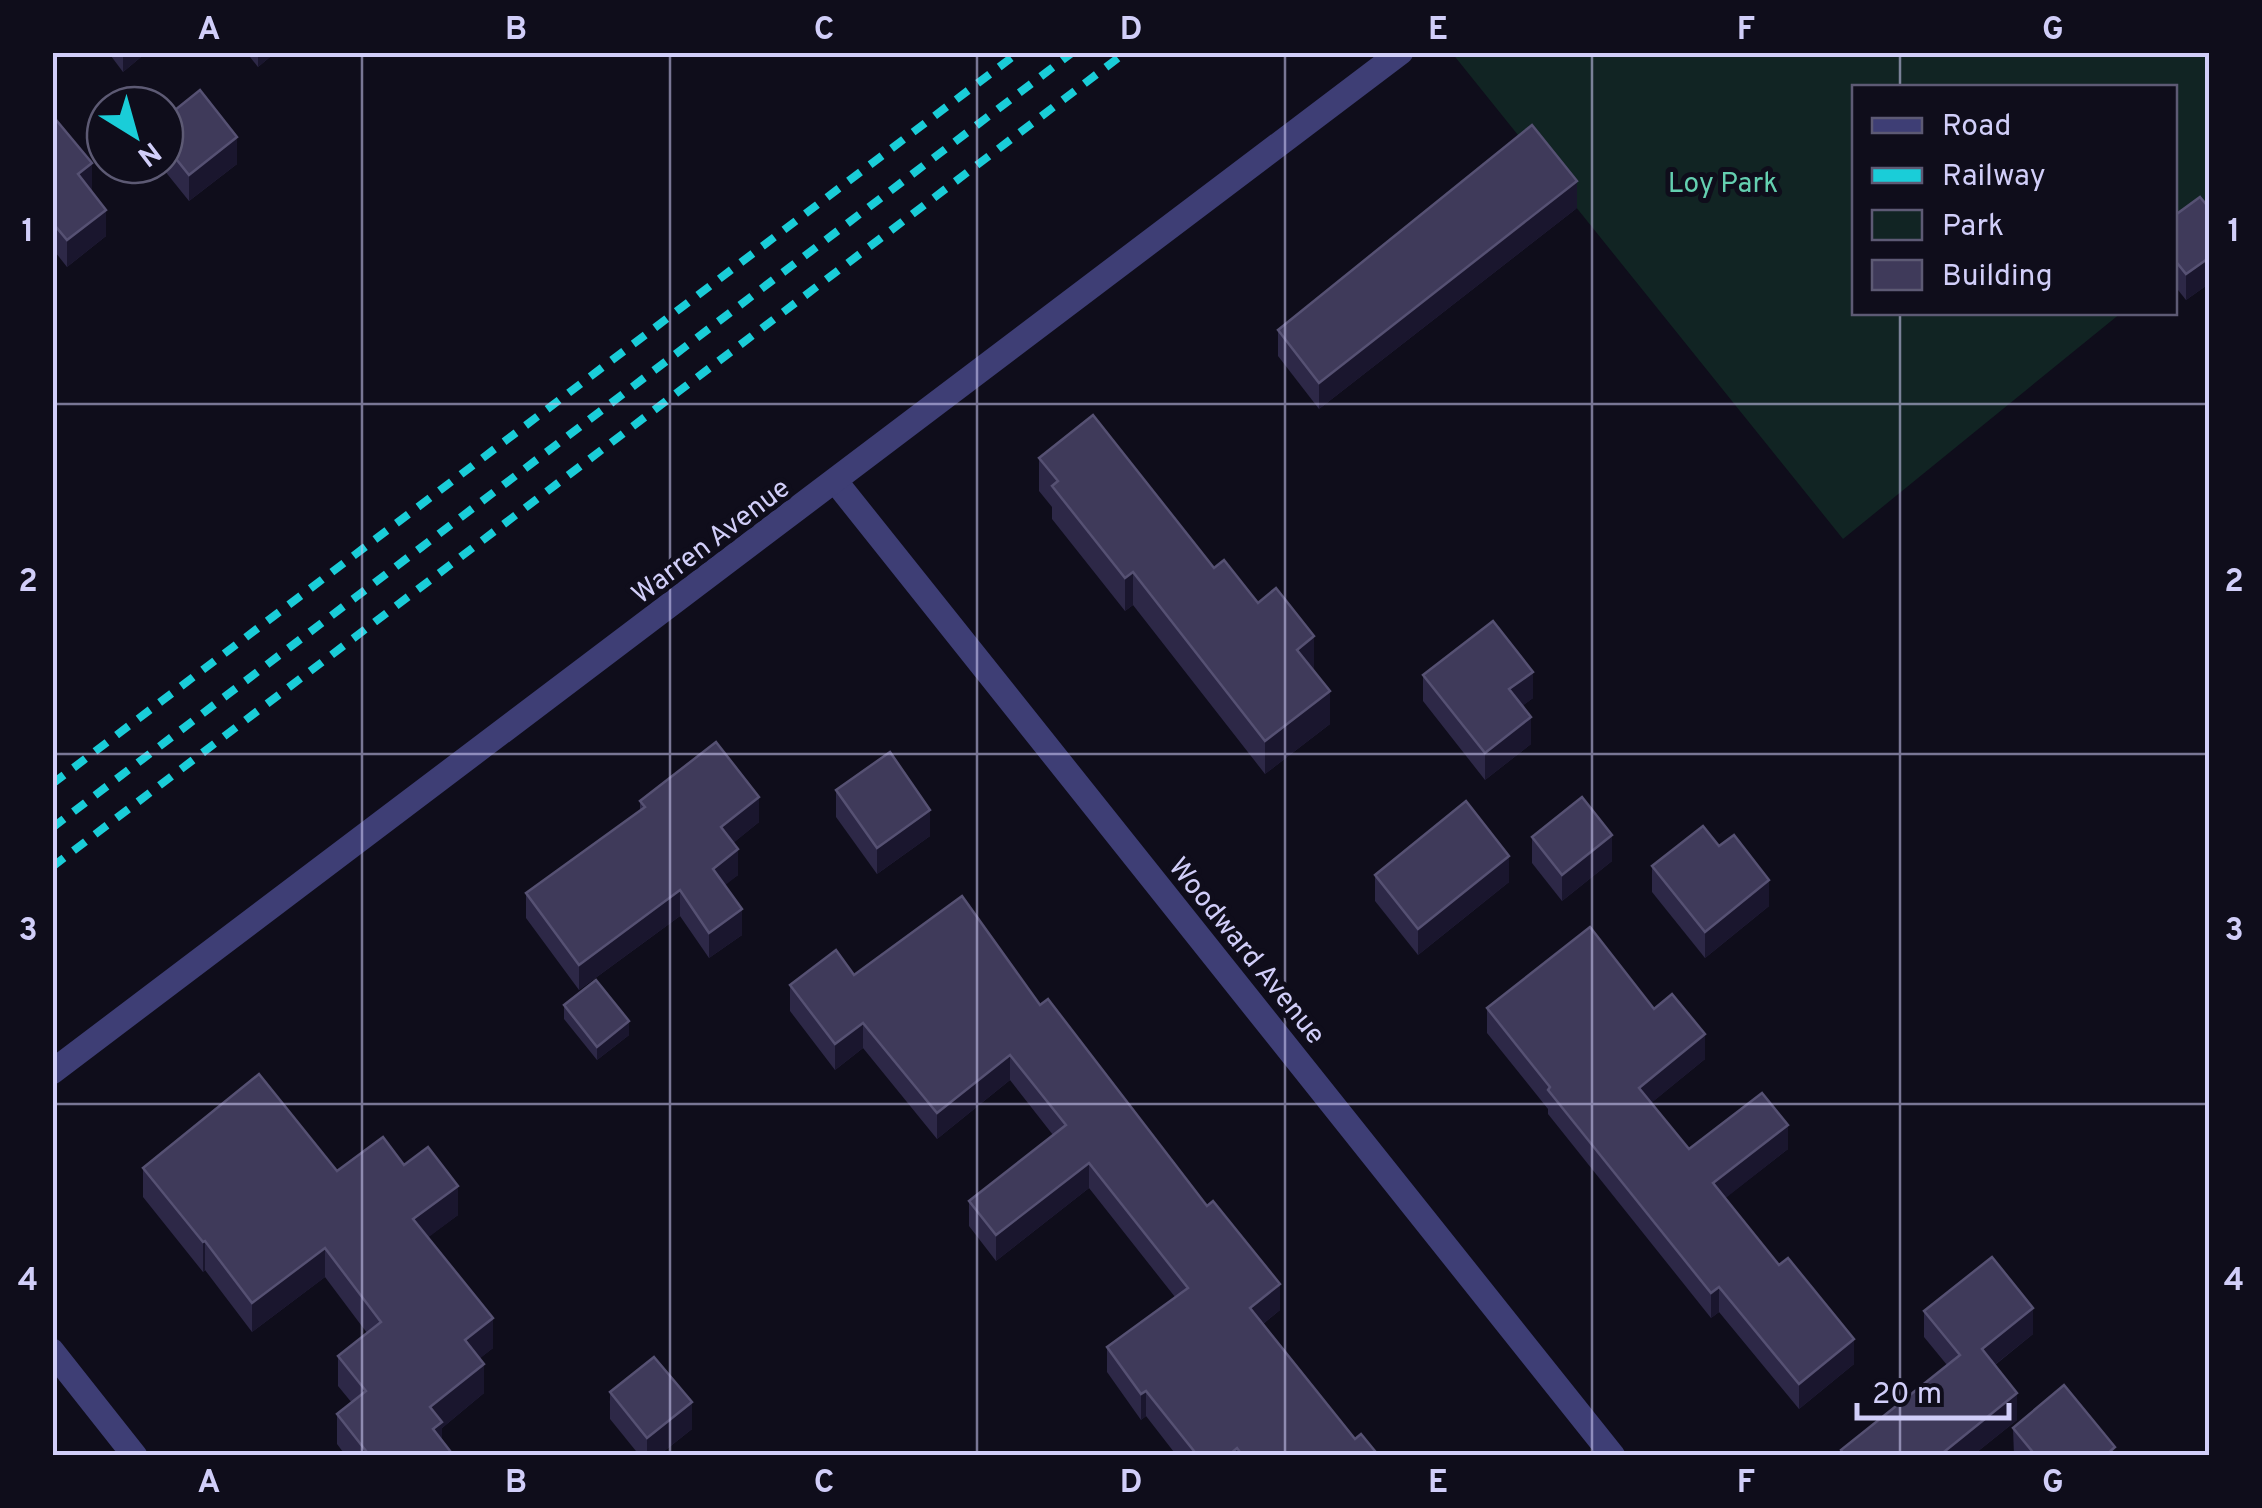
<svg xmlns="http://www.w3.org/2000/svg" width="2262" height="1508" font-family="Overpass,sans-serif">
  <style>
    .green { fill: #112423 }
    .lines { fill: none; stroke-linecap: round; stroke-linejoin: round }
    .street { stroke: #3e3e75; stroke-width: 25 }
    .rail { stroke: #1acdd8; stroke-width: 8; stroke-dasharray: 15 12; stroke-linecap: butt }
    .wall { fill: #2d2847 }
    .shaded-wall { fill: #1a162e }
    .building { fill: #3f3a5a; stroke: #565173; stroke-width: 2.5 }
    .grid { fill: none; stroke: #d1cef9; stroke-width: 2.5; stroke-opacity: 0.55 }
    .labels { text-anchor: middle; stroke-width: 10; stroke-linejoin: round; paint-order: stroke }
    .park-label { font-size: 28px; fill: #64cfb0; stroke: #0f0d1b }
    .street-label { font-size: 28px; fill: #d1cef9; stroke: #0f0d1b }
    .neatline { fill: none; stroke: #d1cef9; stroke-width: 4 }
    .grid-label { font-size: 32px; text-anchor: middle; font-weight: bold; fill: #d1cef9 }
  </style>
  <rect width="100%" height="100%" fill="#0f0d1b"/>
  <!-- green -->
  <polygon class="green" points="1452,53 2209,53 2209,241 2175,269 2174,88 1854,88 1854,312 2121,313 1843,539"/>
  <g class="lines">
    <!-- street -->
    <g class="street">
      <polyline points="836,482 1613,1456"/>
      <polyline points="52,1072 1401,52"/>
      <polyline points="52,1351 135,1456"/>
    </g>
    <!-- rail -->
    <g class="rail">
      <polyline points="52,784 1019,52"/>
      <polyline points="52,828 1073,52"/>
      <polyline points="52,867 1126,52"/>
    </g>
  </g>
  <!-- wall -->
  <g class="wall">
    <polygon points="108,52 147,52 123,72"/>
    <polygon points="246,52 276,52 258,67"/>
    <polygon points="52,115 92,190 91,191 106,236 67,267 52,248"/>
    <polygon points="165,118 237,164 189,201 160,165 165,165"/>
    <polygon points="1577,208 1319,409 1278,356 1278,330"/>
    <polygon points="2210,209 2210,283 2186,300 2174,285 2174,216"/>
    <polygon points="1039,458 1214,568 1258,603 1314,669 1330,724 1265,774 1133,605 1125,611 1052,519 1052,507 1039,491"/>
    <polygon points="1423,675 1533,698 1522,706 1531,744 1485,780 1423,701"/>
    <polygon points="836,790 930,836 877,874 836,817"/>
    <polygon points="640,801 759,822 733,843 738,875 724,885 742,935 709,958 680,916 579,990 526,918 526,893 640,810"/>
    <polygon points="1532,837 1612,861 1562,901 1532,863"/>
    <polygon points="1652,866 1769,906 1705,958 1652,892"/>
    <polygon points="1375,875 1509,882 1418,955 1375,901"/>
    <polygon points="854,975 1040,1005 1280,1310 1263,1324 1355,1439 1379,1456 1177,1456 1146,1416 1141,1420 1107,1372 1107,1347 1175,1297 1089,1188 996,1261 969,1226 969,1201 1053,1135 1010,1080 937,1139 863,1048 835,1070 790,1011 790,985"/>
    <polygon points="564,1005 629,1035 597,1060 564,1019"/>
    <polygon points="1487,1008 1654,1009 1705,1059 1651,1103 1689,1149 1788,1149 1725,1198 1854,1364 1799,1409 1719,1312 1711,1318 1548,1114 1548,1109 1487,1033"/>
    <polygon points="404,1165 458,1215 428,1237 493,1348 480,1358 484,1393 442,1428 442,1440 454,1456 346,1456 337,1444 337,1414 352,1403 338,1386 338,1356 367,1333 325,1277 252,1332 205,1270 203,1272 143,1197 143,1168 337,1171"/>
    <polygon points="1924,1311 2033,1334 1995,1365 2017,1420 1972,1456 1841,1456 1841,1450 1947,1365 1924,1337"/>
    <polygon points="610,1392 692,1429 658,1456 640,1456 610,1419"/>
    <polygon points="2013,1428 2115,1456 2014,1456"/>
  </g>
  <!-- shaded-wall -->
  <g class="shaded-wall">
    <polygon points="123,52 147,52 123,72"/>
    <polygon points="258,52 276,52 258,67"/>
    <polygon points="237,137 237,164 189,201 189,175"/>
    <polygon points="92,163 92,190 78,201 78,174"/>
    <polygon points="1577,181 1577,208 1319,409 1319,383"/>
    <polygon points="106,210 106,236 67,267 67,240"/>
    <polygon points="2210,257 2210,283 2186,300 2186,274"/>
    <polygon points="1133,572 1133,605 1125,611 1125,578"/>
    <polygon points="1314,636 1314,669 1297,683 1297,650"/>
    <polygon points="1533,672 1533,698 1509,716 1509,689"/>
    <polygon points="1330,691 1330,724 1265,774 1265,741"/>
    <polygon points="1531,717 1531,744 1485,780 1485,753"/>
    <polygon points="759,797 759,822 721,853 721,827"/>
    <polygon points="930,810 930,836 877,874 877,848"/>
    <polygon points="1612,835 1612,861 1562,901 1562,875"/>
    <polygon points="738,849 738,875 713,895 713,869"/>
    <polygon points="1509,856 1509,882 1418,955 1418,929"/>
    <polygon points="1769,880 1769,906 1705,958 1705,932"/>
    <polygon points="680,890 680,916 579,990 579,965"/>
    <polygon points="742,909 742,935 709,958 709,933"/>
    <polygon points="629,1021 629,1035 597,1060 597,1047"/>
    <polygon points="863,1023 863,1048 835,1070 835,1044"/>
    <polygon points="1705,1034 1705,1059 1639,1113 1639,1088"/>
    <polygon points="1010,1055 1010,1080 937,1139 937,1113"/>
    <polygon points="1788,1125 1788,1149 1713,1208 1713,1183"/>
    <polygon points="1089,1163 1089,1188 996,1261 996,1235"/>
    <polygon points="458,1186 458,1215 413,1249 413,1219"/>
    <polygon points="205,1241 205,1270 203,1272 203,1242"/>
    <polygon points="325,1248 325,1277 252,1332 252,1303"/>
    <polygon points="1280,1284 1280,1310 1250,1334 1250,1308"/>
    <polygon points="1719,1287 1719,1312 1711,1318 1711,1293"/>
    <polygon points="2033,1308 2033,1334 1982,1375 1982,1349"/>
    <polygon points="493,1318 493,1348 465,1370 465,1340"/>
    <polygon points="1854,1339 1854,1364 1799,1409 1799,1384"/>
    <polygon points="484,1364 484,1393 442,1428 442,1451 430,1437 430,1407"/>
    <polygon points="1146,1391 1146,1416 1141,1420 1141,1394"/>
    <polygon points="2017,1393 2017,1420 1972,1456 1939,1456"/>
    <polygon points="692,1402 692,1429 658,1456 647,1456 647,1438"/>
  </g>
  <!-- building -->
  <g class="building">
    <polygon points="200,90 237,137 189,175 165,145 165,118"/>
    <polygon points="52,115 92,163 78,174 106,210 67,240 52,222"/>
    <polygon points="1532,125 1577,181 1319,383 1278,330"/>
    <polygon points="2200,197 2210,209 2210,257 2186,274 2174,259 2174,216"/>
    <polygon points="1093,415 1214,568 1224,560 1258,603 1276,588 1314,636 1297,650 1330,691 1265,741 1133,572 1125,578 1052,486 1058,481 1039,458"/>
    <polygon points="1493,621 1533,672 1509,689 1531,717 1485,753 1423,675"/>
    <polygon points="716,742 759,797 721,827 738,849 713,869 742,909 709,933 680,890 579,965 526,893 645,807 640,801"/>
    <polygon points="890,752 930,810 877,848 836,790"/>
    <polygon points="1582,797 1612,835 1562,875 1532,837"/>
    <polygon points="1466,801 1509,856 1418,929 1375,875"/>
    <polygon points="1703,826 1719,846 1734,835 1769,880 1705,932 1652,866"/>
    <polygon points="962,896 1040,1005 1048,999 1207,1206 1213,1201 1280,1284 1250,1308 1355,1439 1361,1434 1379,1456 1243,1456 1237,1448 1228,1456 1198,1456 1146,1391 1141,1394 1107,1347 1188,1288 1089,1163 996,1235 969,1201 1066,1125 1010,1055 937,1113 863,1023 835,1044 790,985 836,950 854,975"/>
    <polygon points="1590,927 1654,1009 1672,994 1705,1034 1639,1088 1689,1149 1762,1093 1788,1125 1713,1183 1779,1265 1788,1258 1854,1339 1799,1384 1719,1287 1711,1293 1548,1090 1550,1087 1487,1008"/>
    <polygon points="596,980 629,1021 597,1047 564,1005"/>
    <polygon points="259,1074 337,1171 383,1137 404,1165 428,1147 458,1186 413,1219 493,1318 465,1340 484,1364 430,1407 442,1422 433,1429 454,1456 370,1456 337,1414 366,1391 338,1356 381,1322 325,1248 252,1303 205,1241 203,1242 143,1168"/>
    <polygon points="1992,1257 2033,1308 1982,1349 2017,1393 1939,1456 1845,1456 1841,1450 1960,1355 1924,1311"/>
    <polygon points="654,1357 692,1402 647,1438 610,1392"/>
    <polygon points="2064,1385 2115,1447 2105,1456 2036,1456 2013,1428"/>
  </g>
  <!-- grid -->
  <path class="grid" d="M362,52V1456M670,52V1456M977,52V1456M1285,52V1456M1592,52V1456M1900,52V88M1900,312V1456M52,404H2210M52,754H2210M52,1104H2210"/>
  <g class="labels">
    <!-- park labels -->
    <g class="park-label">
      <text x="1723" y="192">Loy Park</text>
    </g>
    <!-- street labels -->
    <g class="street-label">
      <text transform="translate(710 540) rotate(-37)" y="10">Warren Avenue</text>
      <text transform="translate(1248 950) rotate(51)" y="10">Woodward Avenue</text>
    </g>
  </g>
  <!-- border -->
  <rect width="2262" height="1508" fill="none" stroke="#0f0d1b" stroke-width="110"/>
  <!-- legend -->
  <rect x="1852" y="85" width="325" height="230" fill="#0f0d1b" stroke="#5d5a74" stroke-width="2.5"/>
  <rect x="1872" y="118" width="50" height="15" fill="#3e3e75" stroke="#5d5a74" stroke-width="2.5"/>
  <text x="1942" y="135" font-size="30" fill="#d1cef9">Road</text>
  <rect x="1872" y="168" width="50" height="15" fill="#1acdd8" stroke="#5d5a74" stroke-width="2.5"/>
  <text x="1942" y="185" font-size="30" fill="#d1cef9">Railway</text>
  <rect x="1872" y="210" width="50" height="30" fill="#112423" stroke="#5d5a74" stroke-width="2.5"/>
  <text x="1942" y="235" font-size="30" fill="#d1cef9">Park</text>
  <rect x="1872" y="260" width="50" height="30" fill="#3f3a5a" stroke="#5d5a74" stroke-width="2.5"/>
  <text x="1942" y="285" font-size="30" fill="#d1cef9">Building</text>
  <!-- north arrow -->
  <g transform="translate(135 135) rotate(143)"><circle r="48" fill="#0f0d1b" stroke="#5d5a74" stroke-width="2.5"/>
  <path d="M0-8L18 38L0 25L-18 38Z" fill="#1acdd8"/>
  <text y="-15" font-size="28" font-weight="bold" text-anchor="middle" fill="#d1cef9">N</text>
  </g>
  <!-- scale -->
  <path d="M1857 1403v15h152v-15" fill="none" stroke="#d1cef9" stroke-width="5"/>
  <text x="1872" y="1403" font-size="30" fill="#d1cef9" stroke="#0f0d1b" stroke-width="8" paint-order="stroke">20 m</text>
  <rect x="55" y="55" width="2152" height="1398" class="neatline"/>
  <g class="grid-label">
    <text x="209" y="39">A</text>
    <text x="516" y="39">B</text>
    <text x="824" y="39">C</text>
    <text x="1131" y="39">D</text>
    <text x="1438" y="39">E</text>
    <text x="1746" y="39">F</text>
    <text x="2053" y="39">G</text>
    <text x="28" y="241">1</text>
    <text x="2234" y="241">1</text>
    <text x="28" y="591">2</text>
    <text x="2234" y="591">2</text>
    <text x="28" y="940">3</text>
    <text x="2234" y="940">3</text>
    <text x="28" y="1290">4</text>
    <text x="2234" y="1290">4</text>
    <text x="209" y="1492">A</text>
    <text x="516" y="1492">B</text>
    <text x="824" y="1492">C</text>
    <text x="1131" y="1492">D</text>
    <text x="1438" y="1492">E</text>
    <text x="1746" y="1492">F</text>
    <text x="2053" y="1492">G</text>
  </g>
</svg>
